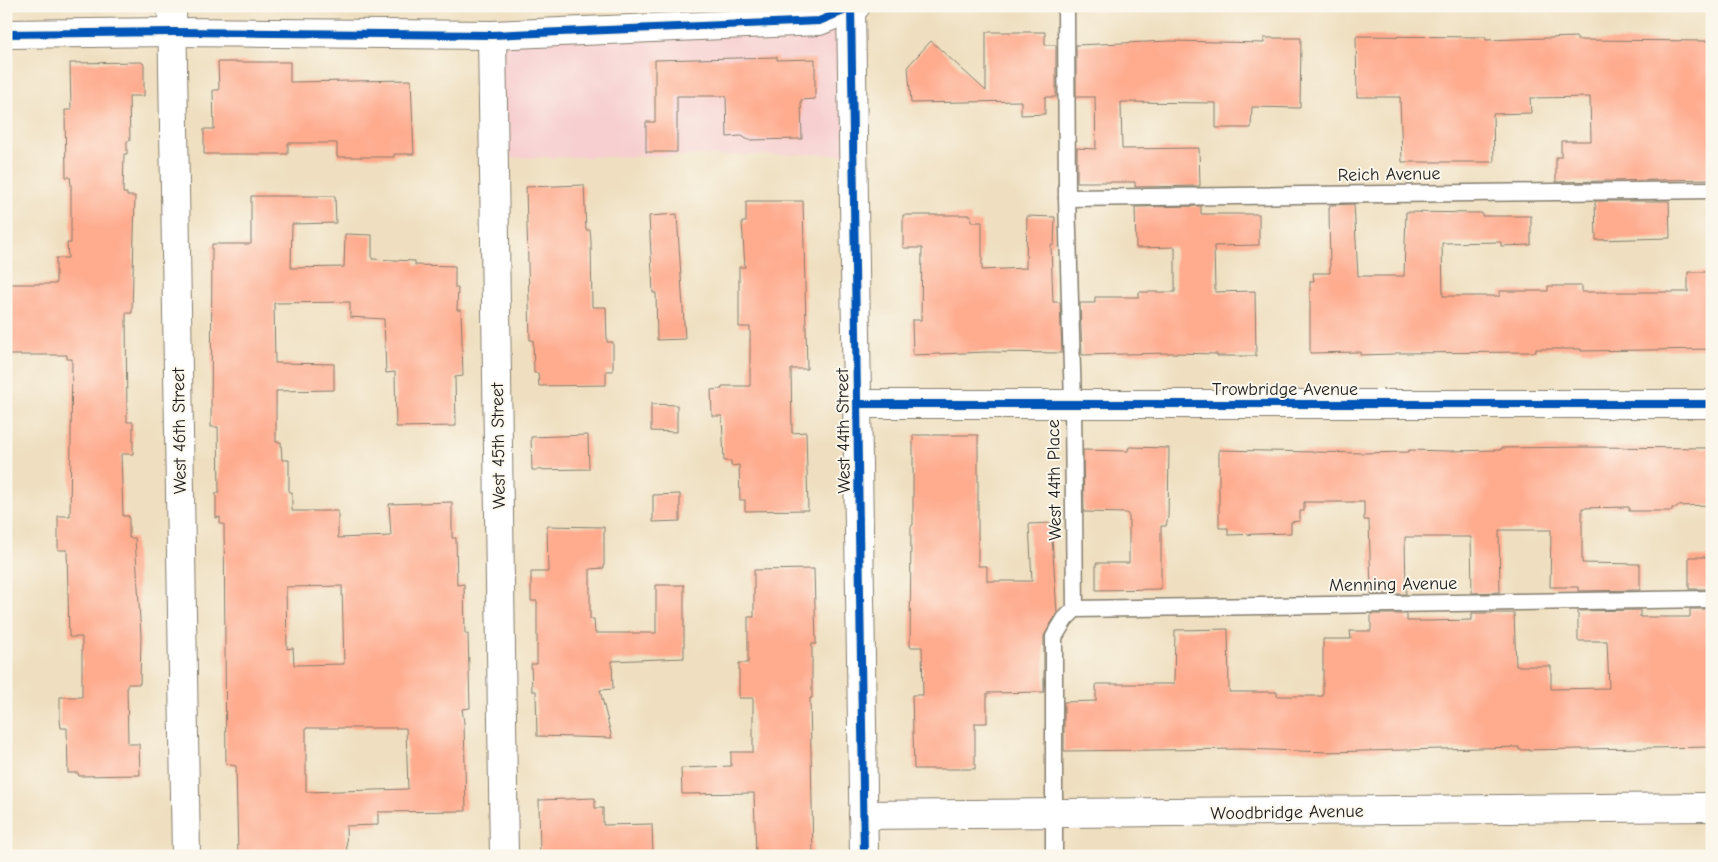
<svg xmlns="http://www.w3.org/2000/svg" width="1718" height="862" font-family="'Comic Neue',sans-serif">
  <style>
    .built { fill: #f7cfd0 }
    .building { fill: #feab8e; fill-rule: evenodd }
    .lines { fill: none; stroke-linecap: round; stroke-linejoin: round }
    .lane-casing { stroke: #867e6e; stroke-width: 19 }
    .street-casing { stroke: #867e6e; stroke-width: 30 }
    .secondary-casing { stroke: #867e6e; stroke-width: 30 }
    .lane { stroke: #fff; stroke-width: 16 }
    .street { stroke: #fff; stroke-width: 28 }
    .secondary { stroke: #fff; stroke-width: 28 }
    .cycleway-casing { stroke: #fbf7ec; stroke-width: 11 }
    .cycleway { stroke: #0057b8; stroke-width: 8 }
    .labels { text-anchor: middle; stroke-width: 4; stroke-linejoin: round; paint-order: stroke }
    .street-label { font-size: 18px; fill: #1c1c1c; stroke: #fbf7ec }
  </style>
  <rect width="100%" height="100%" fill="#fbf7ec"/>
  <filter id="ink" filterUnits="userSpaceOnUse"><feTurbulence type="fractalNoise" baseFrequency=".02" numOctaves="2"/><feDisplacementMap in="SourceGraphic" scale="10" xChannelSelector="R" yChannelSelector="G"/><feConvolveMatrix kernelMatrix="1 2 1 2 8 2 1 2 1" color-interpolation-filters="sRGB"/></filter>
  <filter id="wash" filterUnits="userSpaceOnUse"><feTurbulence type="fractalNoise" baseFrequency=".0096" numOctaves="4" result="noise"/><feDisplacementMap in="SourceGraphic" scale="20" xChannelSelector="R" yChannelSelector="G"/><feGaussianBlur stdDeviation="1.12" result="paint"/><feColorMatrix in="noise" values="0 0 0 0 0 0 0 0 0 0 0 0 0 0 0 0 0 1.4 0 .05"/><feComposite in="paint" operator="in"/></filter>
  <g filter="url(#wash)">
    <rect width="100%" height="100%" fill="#efdfc0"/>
    <!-- built -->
    <polygon class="built" points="851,8 854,154 494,158 492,35"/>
    <g id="blocks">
      <!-- building -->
      <g class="building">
        <polygon points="986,32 1045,32 1045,45 1056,45 1056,97 1045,97 1045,114 1021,115 1021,101 911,103 908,66 931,41 986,91"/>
        <polygon points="1356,36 1486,37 1486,40 1577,37 1577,40 1711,41 1712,179 1556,182 1556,157 1561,157 1561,141 1591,141 1590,97 1530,98 1531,113 1493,114 1494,162 1402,162 1400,97 1357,97"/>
        <polygon points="1264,38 1301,38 1300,108 1252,107 1251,128 1216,128 1216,103 1121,102 1122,149 1199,148 1200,186 1135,187 1135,182 1077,182 1077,148 1096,149 1095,97 1076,97 1076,45 1170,41 1264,43"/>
        <polygon points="777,57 777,60 815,59 815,99 801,100 802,139 748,140 742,136 727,137 726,96 677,96 677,152 646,152 646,122 655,122 655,60"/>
        <polygon points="141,62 144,64 144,96 129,96 130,141 127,141 127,154 124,154 123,193 127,193 127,196 135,196 132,313 126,313 127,422 133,422 133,454 121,454 123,516 129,516 129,538 135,538 141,636 140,684 127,684 128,744 139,744 140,775 79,776 78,773 68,773 67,728 61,728 60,720 60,697 82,697 82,637 69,637 67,550 58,550 58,516 70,516 72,359 67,359 67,355 6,355 6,284 56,284 56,258 68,258 67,243 71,243 71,185 70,177 66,177 65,110 71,110 70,63"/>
        <polygon points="218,62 290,62 290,82 411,80 414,154 394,154 394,157 337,157 337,143 288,143 288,154 204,154 204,129 214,129 213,90 219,90"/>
        <polygon points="584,185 586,230 590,230 591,242 592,307 606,307 607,342 613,342 613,371 606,371 606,385 539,386 538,373 534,373 533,340 530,340 526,187"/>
        <path d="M251,196H335L336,223L292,224L291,268L344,267L345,234L372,235V259L415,261V265L455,266V288H458L457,310H461L463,376L455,377L456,426L396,427L395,372L386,373L384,319L350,317V302L274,303L275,363L334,364V390L276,391V442H281L282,460H289V492H292V511H338V538L391,536L389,504L452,502V538H456L457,585L464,584L465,634H468L470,708L462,709L464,723L466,811L378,812V825L346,826L347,856H238L236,766L226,764L224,524H220V517L216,518V493H219L218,427H211L212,244H251ZM342,586L344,664L294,665L293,648L287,649L286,587ZM306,728H406L408,789L306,792Z"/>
        <polygon points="746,201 803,201 807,369 791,369 792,433 806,432 808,510 745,511 745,500 740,500 739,465 731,466 731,461 724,461 722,416 712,416 711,390 722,389 722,386 750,386 750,327 739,327 739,267 745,267 742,222 746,222"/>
        <polygon points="1595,201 1669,201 1670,238 1596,240"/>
        <polygon points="1354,204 1358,276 1404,276 1406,212 1482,213 1482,216 1531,216 1531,245 1501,246 1501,242 1442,243 1443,296 1500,296 1500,291 1548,291 1548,286 1582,286 1582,292 1688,292 1688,272 1712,272 1712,349 1581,351 1581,349 1536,349 1536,352 1395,353 1395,354 1360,355 1360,352 1310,353 1310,281 1314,281 1313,273 1330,273 1329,209 1330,205"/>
        <polygon points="1201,206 1201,214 1259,214 1259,245 1214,246 1215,292 1255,291 1256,356 1217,356 1217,354 1171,353 1082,355 1080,303 1095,303 1095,297 1139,297 1139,292 1175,292 1175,247 1136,248 1135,207"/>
        <polygon points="677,214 685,339 657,340 656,293 653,293 649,216"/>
        <polygon points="903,215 971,215 971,222 982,222 982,270 1026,268 1027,216 1055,217 1054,245 1051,245 1053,302 1060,302 1062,353 988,352 913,355 912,320 921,320 922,248 903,248"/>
        <polygon points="651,404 677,405 677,432 651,431"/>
        <polygon points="588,435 589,469 532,470 531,437"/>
        <polygon points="913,435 978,435 978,566 987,566 987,581 1032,581 1029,524 1051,523 1057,613 1044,636 1044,692 987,693 987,723 975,723 975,769 914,769 912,695 923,695 922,647 910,647 911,526 913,525"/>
        <polygon points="1129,447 1169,448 1168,517 1166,526 1161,526 1161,589 1096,590 1096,563 1129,563 1129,517 1127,513 1084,512 1083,450 1128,451"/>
        <polygon points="1585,447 1712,448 1712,505 1677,506 1677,508 1672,508 1672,511 1629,511 1629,507 1582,508 1582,563 1640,564 1640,590 1578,591 1578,587 1550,587 1551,530 1499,530 1500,592 1472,593 1471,537 1405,537 1406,594 1371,594 1369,520 1364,520 1364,502 1304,502 1304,511 1300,511 1300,521 1291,522 1291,533 1228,535 1228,528 1219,528 1219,450 1363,453 1409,452 1409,450 1448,451 1501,450 1501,448"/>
        <polygon points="680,494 680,521 653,522 653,495"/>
        <polygon points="547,526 604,527 604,568 590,569 590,619 594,619 595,633 656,633 656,585 684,585 684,658 612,661 613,689 600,690 612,738 537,736 536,691 532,691 531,664 537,664 537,601 531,601 531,572 548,572"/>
        <rect x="1689" y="557" width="23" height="32"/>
        <polygon points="814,569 816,644 812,644 812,698 810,698 813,856 756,856 754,793 682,794 681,768 731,766 731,752 753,752 753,698 739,698 739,663 748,663 748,617 754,617 754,570"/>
        <polygon points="1690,609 1712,609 1712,747 1519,750 1519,747 1327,752 1243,749 1064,751 1064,702 1096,701 1096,684 1174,684 1175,630 1228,629 1229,692 1277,692 1277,696 1323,696 1323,639 1351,639 1350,631 1371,631 1371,614 1407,614 1407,621 1429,621 1472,620 1472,613 1514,613 1516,666 1551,666 1551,689 1609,688 1607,641 1578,641 1578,611 1640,610 1640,617 1690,617"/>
        <polygon points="595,798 595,808 603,808 603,825 652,824 653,856 540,856 539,800"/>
      </g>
    </g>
  </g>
  <g filter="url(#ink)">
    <use href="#blocks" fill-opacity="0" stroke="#867e6e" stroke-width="1"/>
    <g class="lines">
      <!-- lane casing -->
      <g class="lane-casing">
        <g id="lane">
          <polyline points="1067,198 1712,190"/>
          <polyline points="1075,609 1712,599"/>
          <polyline points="1054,856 1054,637 1065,619 1075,609 1073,404 1067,198 1066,6"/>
        </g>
      </g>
      <!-- street casing -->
      <g class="street-casing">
        <g id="street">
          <polyline points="172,6 186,856"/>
          <polyline points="851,6 864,856"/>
          <polyline points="492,35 504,856"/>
          <polyline points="858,404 1712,404"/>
          <polyline points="863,815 1712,807"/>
        </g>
      </g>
      <!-- secondary casing -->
      <g class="secondary-casing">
        <polyline id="secondary" points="6,34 172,32 492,35 819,21 856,6"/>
      </g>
      <!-- lane -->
      <use href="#lane" class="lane"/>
      <!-- street -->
      <use href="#street" class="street"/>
      <!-- secondary -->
      <use href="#secondary" class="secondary"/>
      <!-- cycleway casing -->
      <g class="cycleway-casing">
        <g id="cycleway">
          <polyline points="851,6 864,856"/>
          <polyline points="6,34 172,32 492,35 819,21 856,6"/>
          <polyline points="858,404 1712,404"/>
        </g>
      </g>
      <!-- cycleway -->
      <use href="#cycleway" class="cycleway"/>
    </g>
  </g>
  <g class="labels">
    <!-- street labels -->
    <g class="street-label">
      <text transform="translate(1389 174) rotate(-1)" y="6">Reich Avenue</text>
      <text x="1285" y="395">Trowbridge Avenue</text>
      <text transform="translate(179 431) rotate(-91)" y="6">West 46th Street</text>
      <text transform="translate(843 431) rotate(-91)" y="6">West 44th Street</text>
      <text transform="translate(498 446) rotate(-91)" y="6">West 45th Street</text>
      <text transform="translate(1054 480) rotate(-91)" y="6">West 44th Place</text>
      <text transform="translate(1393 584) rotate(-1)" y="6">Menning Avenue</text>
      <text transform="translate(1287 812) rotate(-1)" y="6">Woodbridge Avenue</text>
    </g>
  </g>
  <!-- margin -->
  <rect width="1718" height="862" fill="none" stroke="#fbf7ec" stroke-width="25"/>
</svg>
